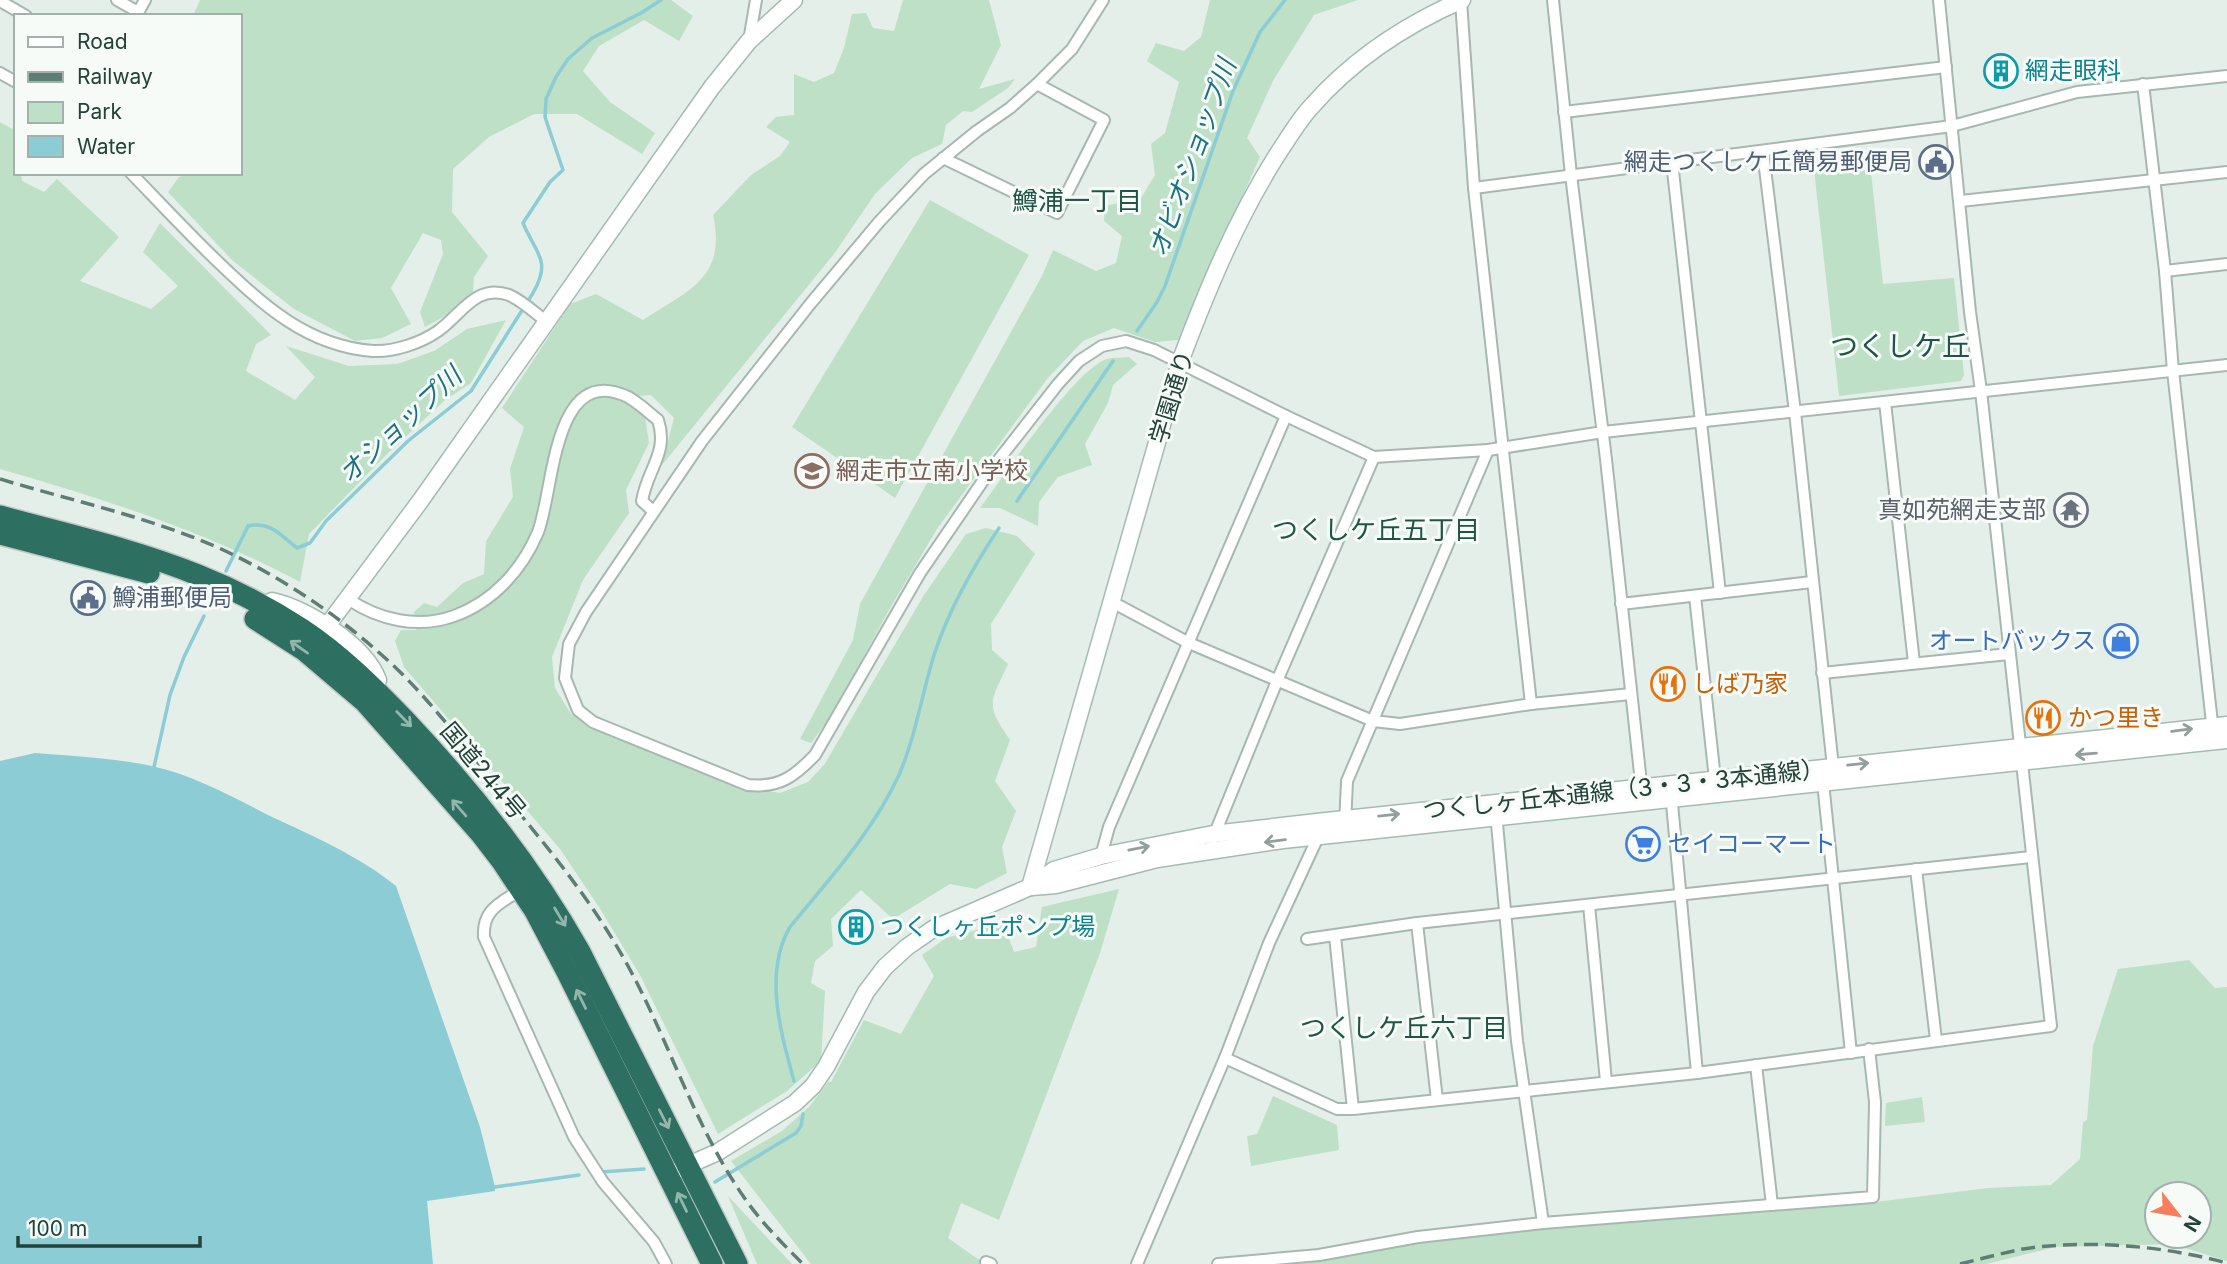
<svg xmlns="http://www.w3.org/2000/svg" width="2227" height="1264" font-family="Inter,'Noto Sans JP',sans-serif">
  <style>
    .green { fill: #bde0c6; fill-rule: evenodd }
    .water { fill: #8cccd5 }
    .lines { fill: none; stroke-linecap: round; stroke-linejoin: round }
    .stream { stroke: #8cccd5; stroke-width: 3.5 }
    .street-casing { stroke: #a7b8b1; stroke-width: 14 }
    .secondary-casing { stroke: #a3bbb2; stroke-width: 19 }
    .highway-casing { stroke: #c1cac8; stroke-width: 24 }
    .street { stroke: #fff; stroke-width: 10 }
    .secondary { stroke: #fff; stroke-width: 16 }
    .highway { stroke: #2d6f60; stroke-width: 21 }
    .rail { stroke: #5e7d74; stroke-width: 3.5; stroke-dasharray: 14 7; stroke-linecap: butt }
    .oneway { stroke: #92b5ac }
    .oneway2 { stroke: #91a09c }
    .labels { text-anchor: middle; stroke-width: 6; stroke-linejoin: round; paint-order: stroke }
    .culture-label { font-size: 24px; fill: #0d838f; stroke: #f6fbf8; text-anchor: start }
    .service-label { font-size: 24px; fill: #4e5e75; stroke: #f6fbf8; text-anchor: end }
    .street-label { font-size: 24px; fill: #234239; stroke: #f6fbf8 }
    .education-label { font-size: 24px; fill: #785e54; stroke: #f6fbf8; text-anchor: start }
    .worship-label { font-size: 24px; fill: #5b616d; stroke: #f6fbf8; text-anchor: end }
    .shop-label { font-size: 24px; fill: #366cbe; stroke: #f6fbf8; text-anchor: end }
    .food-label { font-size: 24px; fill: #c56008; stroke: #f6fbf8; text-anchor: start }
    .water-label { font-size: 26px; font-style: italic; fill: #1a7281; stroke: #f6fbf8 }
    .neighbourhood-label { font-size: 26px; fill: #1e5546; stroke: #f6fbf8 }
    .quarter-label { font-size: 28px; fill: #1e5546; stroke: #f6fbf8 }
  </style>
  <rect width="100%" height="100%" fill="#e5efea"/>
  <!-- green -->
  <g class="green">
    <polygon points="200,0 671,0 693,16 679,41 644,20 599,46 583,71 610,102 655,133 642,154 577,114 534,114 489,137 453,169 452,212 488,256 474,277 473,293 447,315 425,327 420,312 443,254 441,240 423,233 391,288 411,324 382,338 355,341 294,309 232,260 168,192 179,177 195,173 240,173 240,16 193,16"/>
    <path d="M903,0H989L1001,45L979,89L1015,79L1008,88L972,112L963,111L946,125L942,144L912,158L875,194L834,254L662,465L674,418L651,395L637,396L645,416L649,443L626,490L629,513L583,580L552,657L555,688L571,714L730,785L780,793L808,782L824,765L924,595L966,534L986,528L1017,536L1035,554L991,624L992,650L1008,664C991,702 984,703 1010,740L995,781L1016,811L1002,847L1007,873L976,889L950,884L893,919L861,890L831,919L833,946L815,961L811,983L825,991L821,1061L787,1091L718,1134L640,975L599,907L560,849L404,667L395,641L401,630H416L414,612L424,603L437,607L463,583L484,574L486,541L513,497L510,469L524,427L502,408L570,304L596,294L643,320C689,290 727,278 713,215L751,175L780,156L790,142L766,127L776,117L794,115V74L814,82L834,73L844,48L852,14L866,13L873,28L894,31Z"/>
    <polygon points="1210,0 1358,0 1314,15 1274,79 1247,138 1260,157 1178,340 1155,342 1114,328 1083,341 1047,379 937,529 889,610 830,718 811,743 800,739 853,640 860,604 1042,276 1053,250 1096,271 1116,263 1122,236 1104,221 1105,206 1141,198 1155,175 1151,144 1165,133 1179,82 1147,61 1156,43 1184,51 1201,37"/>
    <path d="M0,122L16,131V173H21L22,181L44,192L57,179L119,237L80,281L151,309L178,286L143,252L160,223L271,335L256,344L246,371L295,400L315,377L286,346L349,366L397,364L434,351L467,329L506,320L471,383L444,401L384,457L309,534L300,582C207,532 101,498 0,469Z"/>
    <polygon points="1869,153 1883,284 1954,278 1964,375 1961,381 1839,396 1813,160"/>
    <polygon points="930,200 1029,255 895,498 792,427"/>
    <path d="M1129,357L1137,364L1113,385L1108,403L1085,444L1092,465L1058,477L1039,502L1038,526L1000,508H980C1003,477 1076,368 1107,359C1114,357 1123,358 1129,357Z"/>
    <polygon points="1119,889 1100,953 999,1220 961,1203 948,1238 985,1264 811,1264 731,1161 782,1131 809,1107 828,1082 831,1082 864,1020 901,1034 934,976 922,955 946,938 1003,923 1014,952 1036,947 1042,907"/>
    <path d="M2189,960L2215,988L2227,987V1261L2172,1244L2056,1247L1986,1264H1281L1335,1258L1427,1241L1613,1221L1867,1203L1988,1188L2051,1185L2080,1159L2083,1122L2087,1120L2093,1046L2118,969ZM2157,1194H2199V1236H2157Z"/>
    <polygon points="1273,1096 1337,1125 1339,1150 1251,1166 1247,1136 1257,1134"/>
    <polygon points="1922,1097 1925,1122 1885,1126 1886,1103"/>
    <polygon points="728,1196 792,1264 757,1264"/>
  </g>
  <!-- water -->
  <path class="water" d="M35,753C74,756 113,758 152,766C193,775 233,797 270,816C313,836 359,856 396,886L480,1127L495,1187V1191L427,1201L433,1264H0V761Z"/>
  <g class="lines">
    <!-- stream -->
    <g class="stream">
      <polyline points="1137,331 1157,302 1165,286 1233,91 1260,32 1285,0"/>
      <polyline points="1017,501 1113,361"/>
      <path d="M226,571L248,526C271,521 280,535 297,548L310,543L326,521L408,441L471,391L533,293C552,260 536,254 523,223L550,182L563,170L545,117L546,99L556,77L568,59L592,38L641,13L661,0"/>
      <polyline points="154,767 170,695 184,657 204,616"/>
      <path d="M794,1081C781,1033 763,973 790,927C830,878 872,833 899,775C916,735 922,693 935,652C950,607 973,567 999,528"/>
      <polyline points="601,1172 644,1169"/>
      <polyline points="715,1182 796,1133 801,1126 803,1114"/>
      <polyline points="495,1187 579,1175"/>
    </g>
    <!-- street casing -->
    <g class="street-casing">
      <g id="street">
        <polyline points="117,0 138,12"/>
        <path d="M1103,0L1072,49L1037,84L1010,108L977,131L924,174L879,222L811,303L702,441L586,612L569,644L565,678L578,710L593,722L748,785C779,788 794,777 815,755L920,573L989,472L1058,384L1079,361L1102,346L1126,341L1154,350L1286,416L1374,457L1488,450L1603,432L2227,365"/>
        <polyline points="1553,0 1571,175 1606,459 1642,792"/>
        <polyline points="0,1 26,16"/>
        <polyline points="1461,1 1474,188 1531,704"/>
        <polyline points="136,16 145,0"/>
        <polyline points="749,41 756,0"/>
        <polyline points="0,73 16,82"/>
        <polyline points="2143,84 2165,271"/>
        <polyline points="1564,112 1946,67"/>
        <polyline points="1763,152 1795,412 1833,767 1824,784 1824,792 1851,1053"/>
        <polyline points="943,158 1057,213 1104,120 1037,84"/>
        <polyline points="1672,162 1720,593"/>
        <path d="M131,173C159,202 187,232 216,260C262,304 306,346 373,351C394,352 421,343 438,331C461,315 476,283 509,295C523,301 536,314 548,323"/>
        <polyline points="1474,188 1952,126 2077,92 2227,76"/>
        <polyline points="1961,201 2227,172"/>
        <polyline points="1885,402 1914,663"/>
        <polyline points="1695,596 1715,779"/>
        <path d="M348,599C379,620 418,629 454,616C493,602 522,570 538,532C554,492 552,361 628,397C639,403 648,412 658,420C669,453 647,469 642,501L653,511"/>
        <polyline points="1112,602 1189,643 1373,721 1400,724 1531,704 1631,694"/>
        <polyline points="1621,604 1812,582"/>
        <polyline points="1822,673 2009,654"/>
        <polyline points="2213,732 2173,371 2165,271 2227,264"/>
        <polyline points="1671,793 1697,1073"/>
        <polyline points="1496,813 1517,1041 1543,1223"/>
        <polyline points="1345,825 1347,781 1353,767 1488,450"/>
        <polyline points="1213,838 1277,681 1374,457"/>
        <polyline points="1101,856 1109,827 1286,416"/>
        <polyline points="1916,869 1936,1040"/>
        <path d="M523,888C502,903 482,908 484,937L574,1137L603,1182L654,1242L666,1264"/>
        <polyline points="1589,905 1606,1081"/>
        <polyline points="1417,923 1437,1100"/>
        <polyline points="1335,936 1353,1109"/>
        <polyline points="1307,939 1417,923 2031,857"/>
        <polyline points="1225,1058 1337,1109 1353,1109 1697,1073 2051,1026 1981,391 1970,312 1939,0"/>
        <polyline points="1756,1065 1772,1205"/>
        <polyline points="986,1262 991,1264"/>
        <polyline points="1137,1264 1225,1058 1269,943 1318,837 1318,831"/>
        <polyline points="1218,1264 1319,1255 1418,1237 1543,1223 1873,1197 1875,1102 1869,1049"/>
      </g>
    </g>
    <!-- secondary casing -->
    <g class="secondary-casing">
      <g id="secondary">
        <path d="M262,609L272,601C307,609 365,645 378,680L371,695"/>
        <polyline points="327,626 421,500 712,87 749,41 794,0"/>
        <path d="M1030,887L1180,362C1207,290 1236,220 1277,155C1288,139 1298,121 1311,107C1353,59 1405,25 1462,0"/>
        <polyline points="1032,887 1056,885 1157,859 1283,840 2227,740"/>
        <polyline points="677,1170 718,1152 795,1103 813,1086 826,1067 866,992 885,967 907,947 933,929 1030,887 1054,870 1101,856 1213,834 1317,822 2227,725"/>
      </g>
    </g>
    <!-- highway casing -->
    <g class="highway-casing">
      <g id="highway">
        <path d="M0,516C66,534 134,549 198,575C233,589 270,608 302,629C340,654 373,687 405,720C472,791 532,867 580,952L737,1264"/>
        <polyline points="0,534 149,573"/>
        <polyline points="255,619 305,651 365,702 481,834 501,860 535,911 567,972 712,1264"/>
      </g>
    </g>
    <!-- street -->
    <use href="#street" class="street"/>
    <!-- secondary -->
    <use href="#secondary" class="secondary"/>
    <!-- highway -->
    <use href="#highway" class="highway"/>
    <!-- rail -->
    <g class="rail">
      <path d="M0,479C73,501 149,517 219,548C284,578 346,620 398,670C436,707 467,750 501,791C545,844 589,897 623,957C668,1036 694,1128 748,1203C764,1225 784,1245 803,1264"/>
      <path d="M1960,1264C1981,1259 2002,1253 2023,1249C2088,1239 2164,1246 2227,1263"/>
    </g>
  </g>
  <!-- one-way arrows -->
  <defs><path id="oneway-shaft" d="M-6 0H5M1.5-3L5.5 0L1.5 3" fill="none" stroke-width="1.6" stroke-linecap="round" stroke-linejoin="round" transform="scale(1.75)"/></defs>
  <g class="oneway">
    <use href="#oneway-shaft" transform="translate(299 647) rotate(-145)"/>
    <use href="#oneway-shaft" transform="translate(404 719) rotate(46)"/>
    <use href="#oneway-shaft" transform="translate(459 808) rotate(-131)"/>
    <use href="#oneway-shaft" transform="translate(560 917) rotate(59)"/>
    <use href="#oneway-shaft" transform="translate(581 999) rotate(-116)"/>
    <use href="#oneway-shaft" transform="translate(664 1119) rotate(63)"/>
    <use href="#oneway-shaft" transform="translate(682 1202) rotate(-116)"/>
  </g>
  <g class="oneway2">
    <use href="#oneway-shaft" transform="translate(2182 730) rotate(-7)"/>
    <use href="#oneway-shaft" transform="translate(2086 754) rotate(175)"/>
    <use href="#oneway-shaft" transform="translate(1858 764) rotate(-6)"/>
    <use href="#oneway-shaft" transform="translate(1389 815) rotate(-6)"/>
    <use href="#oneway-shaft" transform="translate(1275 841) rotate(173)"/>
    <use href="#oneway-shaft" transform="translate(1139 848) rotate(-11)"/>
  </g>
  <!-- icons -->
  <defs>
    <g id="building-ring" transform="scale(1.75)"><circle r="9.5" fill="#f6fbf8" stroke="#0f9aa8" stroke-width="1.5"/><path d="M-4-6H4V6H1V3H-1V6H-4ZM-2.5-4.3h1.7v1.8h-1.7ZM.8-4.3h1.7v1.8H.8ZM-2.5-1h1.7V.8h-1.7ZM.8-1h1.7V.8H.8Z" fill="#0f9aa8"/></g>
    <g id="civic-ring" transform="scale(1.75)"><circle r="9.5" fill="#f6fbf8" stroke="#5c6f8a" stroke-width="1.5"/><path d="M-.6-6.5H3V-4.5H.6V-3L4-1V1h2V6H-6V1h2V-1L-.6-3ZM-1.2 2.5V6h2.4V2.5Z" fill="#5c6f8a"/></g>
    <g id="school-ring" transform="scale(1.75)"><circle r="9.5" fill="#f6fbf8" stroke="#8d6e63" stroke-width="1.5"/><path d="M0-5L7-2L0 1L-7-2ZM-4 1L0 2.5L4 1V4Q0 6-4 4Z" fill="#8d6e63"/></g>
    <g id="temple-ring" transform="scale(1.75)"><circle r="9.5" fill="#f6fbf8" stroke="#6b7280" stroke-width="1.5"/><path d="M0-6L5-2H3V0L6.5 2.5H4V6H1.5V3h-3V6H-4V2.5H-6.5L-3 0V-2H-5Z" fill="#6b7280"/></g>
    <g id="shop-ring" transform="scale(1.75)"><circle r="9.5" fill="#f6fbf8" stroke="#3f7fe0" stroke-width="1.5"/><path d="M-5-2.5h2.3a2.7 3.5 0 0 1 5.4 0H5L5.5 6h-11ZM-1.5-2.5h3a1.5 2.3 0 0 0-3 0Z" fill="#3f7fe0"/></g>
    <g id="restaurant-ring" transform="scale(1.75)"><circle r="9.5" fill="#f6fbf8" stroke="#e8710a" stroke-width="1.5"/><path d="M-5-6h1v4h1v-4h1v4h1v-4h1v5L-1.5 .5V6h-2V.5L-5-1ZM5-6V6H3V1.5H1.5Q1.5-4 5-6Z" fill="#e8710a"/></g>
    <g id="supermarket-ring" transform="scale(1.75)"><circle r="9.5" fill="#f6fbf8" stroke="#3f7fe0" stroke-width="1.5"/><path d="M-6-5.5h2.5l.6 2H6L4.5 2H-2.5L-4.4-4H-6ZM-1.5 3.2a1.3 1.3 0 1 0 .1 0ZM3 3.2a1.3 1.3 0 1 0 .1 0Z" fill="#3f7fe0"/></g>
  </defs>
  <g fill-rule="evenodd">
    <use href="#building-ring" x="2001" y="71"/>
    <use href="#civic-ring" x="1936" y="162"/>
    <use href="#school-ring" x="812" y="471"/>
    <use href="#temple-ring" x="2071" y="510"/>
    <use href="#civic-ring" x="88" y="598"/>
    <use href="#shop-ring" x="2121" y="641"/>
    <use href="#restaurant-ring" x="1668" y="684"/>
    <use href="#restaurant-ring" x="2043" y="718"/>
    <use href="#supermarket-ring" x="1643" y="844"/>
    <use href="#building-ring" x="856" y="927"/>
  </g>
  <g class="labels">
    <!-- culture labels -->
    <g class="culture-label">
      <text x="2025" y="79">網走眼科</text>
      <text x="880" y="935">つくしヶ丘ポンプ場</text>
    </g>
    <!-- service labels -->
    <g class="service-label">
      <text x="1912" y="170">網走つくしケ丘簡易郵便局</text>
      <text x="112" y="606" text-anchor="start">鱒浦郵便局</text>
    </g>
    <!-- street labels -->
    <g class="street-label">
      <text transform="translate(1172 397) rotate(-73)" y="8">学園通り</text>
      <text transform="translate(483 771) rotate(50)" y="8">国道244号</text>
      <text transform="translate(1624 790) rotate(-6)" y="8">つくしヶ丘本通線（3・3・3本通線）</text>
    </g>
    <!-- education labels -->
    <g class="education-label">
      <text x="836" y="479">網走市立南小学校</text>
    </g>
    <!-- worship labels -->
    <g class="worship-label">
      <text x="2046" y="518">真如苑網走支部</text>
    </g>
    <!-- shop labels -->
    <g class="shop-label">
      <text x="2096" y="649">オートバックス</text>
      <text x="1668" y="852" text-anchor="start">セイコーマート</text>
    </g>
    <!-- food labels -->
    <g class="food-label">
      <text x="1692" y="692">しば乃家</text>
      <text x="2068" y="726">かつ里き</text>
    </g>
    <!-- water labels -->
    <g class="water-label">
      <text transform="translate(1192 158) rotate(-70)" y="9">オビオショップ川</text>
      <text transform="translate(400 425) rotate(-43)" y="9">オショップ川</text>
    </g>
    <!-- neighbourhood labels -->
    <g class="neighbourhood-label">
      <text x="1077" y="210">鱒浦一丁目</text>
      <text x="1376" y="539">つくしケ丘五丁目</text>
      <text x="1404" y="1037">つくしケ丘六丁目</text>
    </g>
    <!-- quarter labels -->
    <g class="quarter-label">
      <text x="1900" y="356">つくしケ丘</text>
    </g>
  </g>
  <!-- legend -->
  <rect x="14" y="14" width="228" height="161" fill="#f6fbf8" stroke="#a2b1ac" stroke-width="2"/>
  <rect x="28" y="37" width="35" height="10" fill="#ffffff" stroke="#a2b1ac" stroke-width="2"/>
  <text x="77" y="49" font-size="21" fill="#234239">Road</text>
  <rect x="28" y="72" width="35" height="10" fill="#5e7d74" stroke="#a2b1ac" stroke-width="2"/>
  <text x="77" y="84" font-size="21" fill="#234239">Railway</text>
  <rect x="28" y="102" width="35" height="21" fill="#bde0c6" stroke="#a2b1ac" stroke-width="2"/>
  <text x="77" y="119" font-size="21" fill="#234239">Park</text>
  <rect x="28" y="136" width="35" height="21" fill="#8cccd5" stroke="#a2b1ac" stroke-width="2"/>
  <text x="77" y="154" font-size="21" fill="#234239">Water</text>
  <!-- north arrow -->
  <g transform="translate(2178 1215) rotate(121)"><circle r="33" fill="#f6fbf8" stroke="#a2b1ac" stroke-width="2"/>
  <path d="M0-5L12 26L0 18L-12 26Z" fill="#f77d5b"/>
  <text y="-10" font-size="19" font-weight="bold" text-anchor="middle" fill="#234239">N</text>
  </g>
  <!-- scale -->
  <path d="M18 1236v10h182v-10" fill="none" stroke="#234239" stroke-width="3.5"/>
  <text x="28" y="1236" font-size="21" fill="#234239" stroke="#f6fbf8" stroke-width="5" paint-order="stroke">100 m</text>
</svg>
